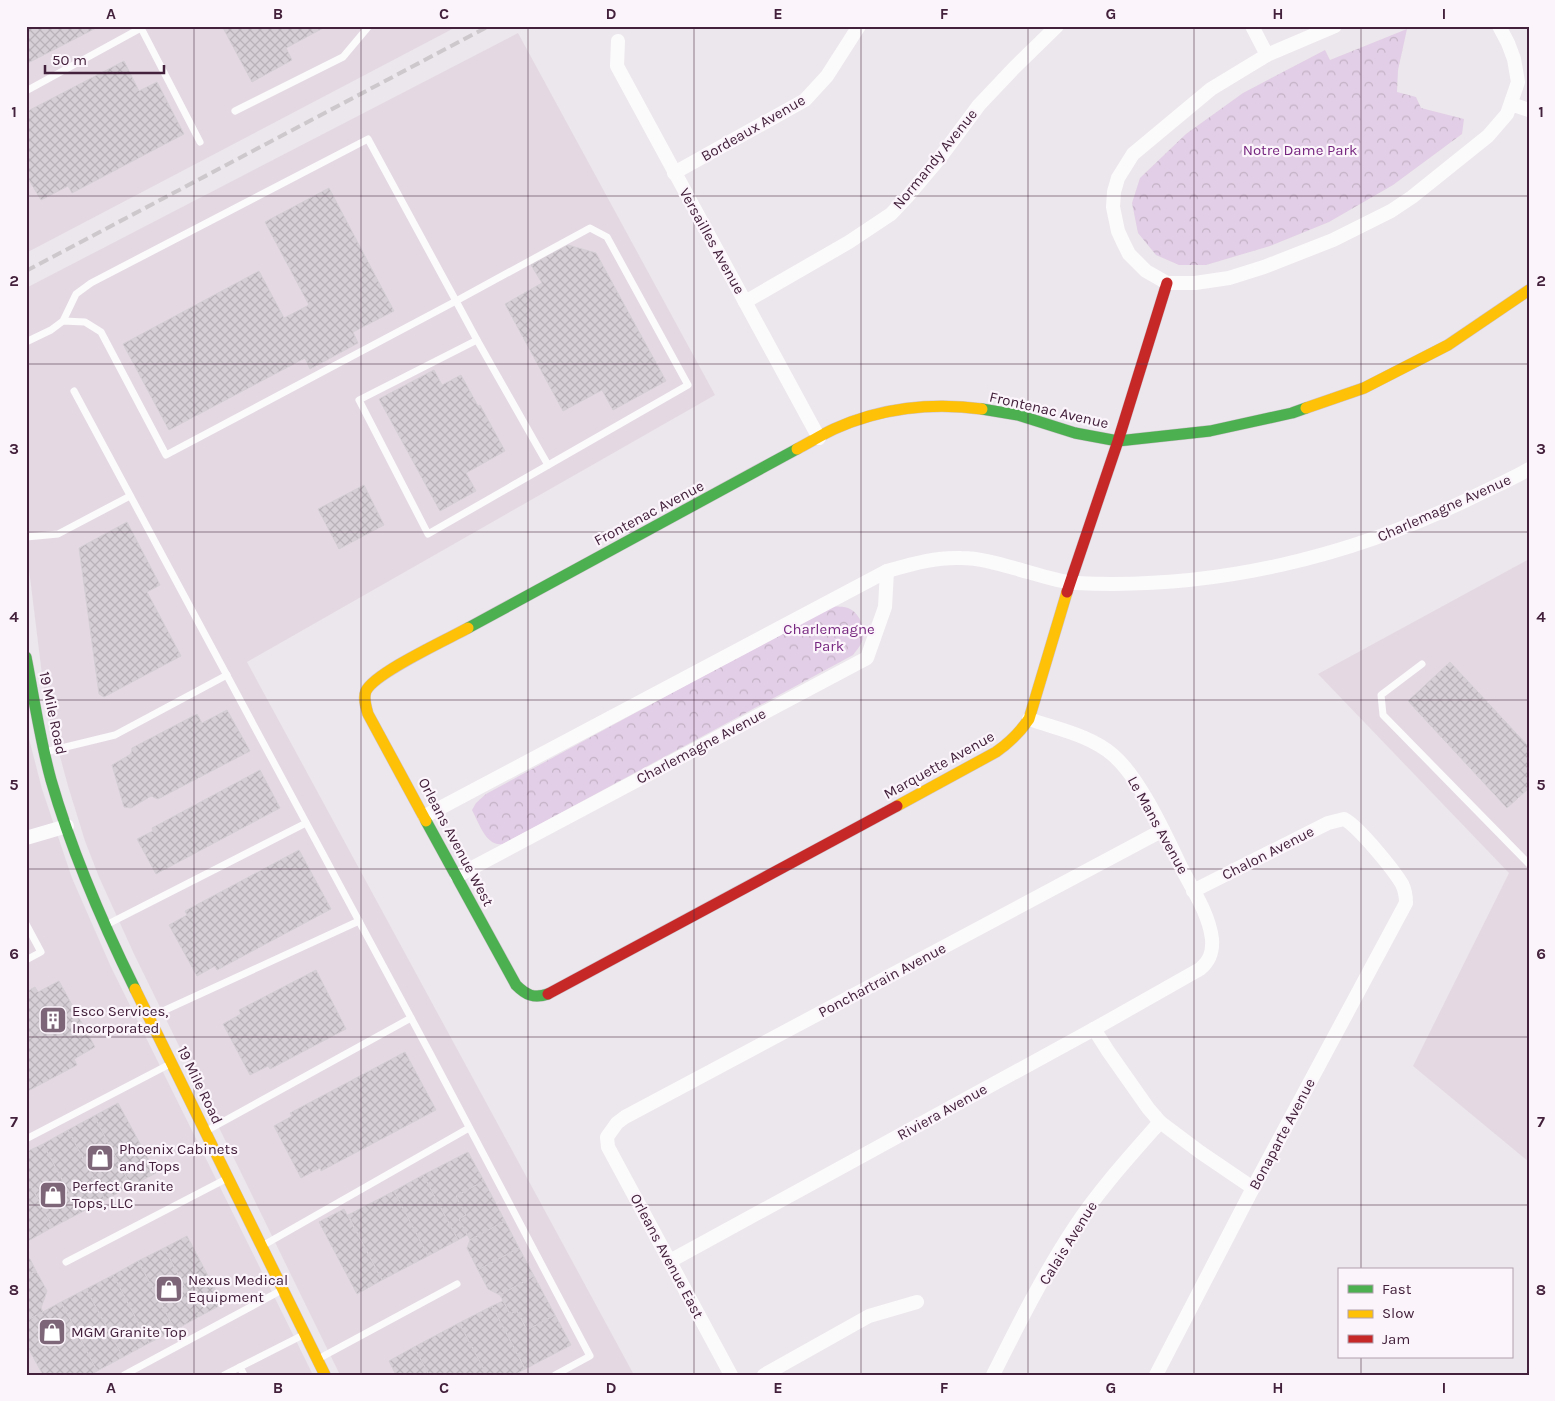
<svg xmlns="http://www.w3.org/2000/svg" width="1555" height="1401" font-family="Karla,sans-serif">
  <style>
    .built { fill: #e4d9e3 }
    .forest { fill: url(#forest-crowns) }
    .building { fill: url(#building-cross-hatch); stroke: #d5cfd5 }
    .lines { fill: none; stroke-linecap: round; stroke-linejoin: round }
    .fast-casing { stroke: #ccc2cb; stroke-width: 12 }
    .slow-casing { stroke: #ccc2cb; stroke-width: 12 }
    .jam-casing { stroke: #ccc2cb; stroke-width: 12 }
    .lane { stroke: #fcfbfc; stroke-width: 7 }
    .street { stroke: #fcfbfc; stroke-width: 14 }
    .fast { stroke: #4caf50; stroke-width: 11 }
    .slow { stroke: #ffc107; stroke-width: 11 }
    .jam { stroke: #c62828; stroke-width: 11 }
    .rail { stroke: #ccc8cb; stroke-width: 4; stroke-dasharray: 10 5; stroke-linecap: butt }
    .grid { fill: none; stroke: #43203b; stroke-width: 1; stroke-opacity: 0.55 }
    .labels { text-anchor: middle; stroke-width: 4.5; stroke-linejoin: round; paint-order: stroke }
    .street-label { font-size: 15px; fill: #43203b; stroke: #fbf5fb }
    .park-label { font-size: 15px; fill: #76257f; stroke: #fbf5fb }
    .poi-label { font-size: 15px; fill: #43203b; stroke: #fbf5fb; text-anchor: start }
    .neatline { fill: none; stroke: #43203b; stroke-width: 2 }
    .grid-label { font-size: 16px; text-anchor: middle; font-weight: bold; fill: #43203b }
  </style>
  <defs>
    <pattern id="forest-crowns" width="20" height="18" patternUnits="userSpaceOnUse" patternTransform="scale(1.25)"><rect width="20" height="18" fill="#e2cee6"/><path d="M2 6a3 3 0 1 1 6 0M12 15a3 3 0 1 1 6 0" fill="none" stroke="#c3b1c6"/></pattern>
    <pattern id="building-cross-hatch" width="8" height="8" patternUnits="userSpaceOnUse" patternTransform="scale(1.25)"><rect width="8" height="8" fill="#d6d0d6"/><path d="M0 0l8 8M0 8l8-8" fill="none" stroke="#b9b2b9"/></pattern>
  </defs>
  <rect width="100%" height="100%" fill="#ece7ec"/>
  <!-- built -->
  <g class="built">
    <polygon points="26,26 458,26 26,253"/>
    <polygon points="518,33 715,395 247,662 634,1375 340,1375 134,954 99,877 85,841 68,786 49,716 43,683 26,545 26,288"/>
    <polygon points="1529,559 1529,1162 1413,1066 1509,873 1318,674"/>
    <polygon points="26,727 42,789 72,878 111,967 313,1375 26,1375"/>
  </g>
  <!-- forest -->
  <g class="forest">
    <polygon points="1407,29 1398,70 1397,92 1416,97 1421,108 1464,119 1462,134 1393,185 1329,222 1270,246 1206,265 1179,265 1156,255 1138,233 1132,203 1140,178 1186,134 1243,93 1325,50 1330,60"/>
    <path d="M832,606C837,607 843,606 848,608C859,612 865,627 863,638C862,644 857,650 853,655L503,844C486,847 479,823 472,810L476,803L486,794Z"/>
  </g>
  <!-- building -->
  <g class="building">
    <polygon points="26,26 100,26 26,64"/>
    <polygon points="222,26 327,26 286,48 292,60 252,82"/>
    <polygon points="124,61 139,91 157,82 184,134 72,193 68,186 41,200 26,175 26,112"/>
    <polygon points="329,188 394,311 353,332 358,343 310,369 305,358 169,430 123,344 259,271 284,318 309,305 265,222"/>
    <polygon points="568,245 596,253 666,381 613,410 602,390 563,411 505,304 542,283 531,265"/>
    <polygon points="434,370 442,385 461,375 478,406 480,405 505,451 466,473 476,491 440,511 379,399"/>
    <polygon points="364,485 384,525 339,549 318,509"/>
    <polygon points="127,522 160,585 147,592 181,656 104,697 99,694 79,548"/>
    <polygon points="1450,662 1529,747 1529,788 1507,808 1408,701"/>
    <polygon points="227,710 250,751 158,799 151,796 131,808 124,807 112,765 131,754 132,748 197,714 202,723"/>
    <polygon points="260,770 280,808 156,874 137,839 153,831 152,828"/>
    <polygon points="299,850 331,909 217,970 215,966 197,976 169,925 187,915 185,911"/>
    <polygon points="316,970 346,1029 270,1069 268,1066 250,1075 223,1024 241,1014 239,1010"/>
    <polygon points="59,981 95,1047 74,1059 77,1065 26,1092 26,992 35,987 38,992"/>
    <polygon points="405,1052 436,1110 321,1171 320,1168 301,1178 274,1126 292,1116 290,1113"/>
    <polygon points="118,1103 156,1173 131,1186 94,1116"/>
    <polygon points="94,1116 131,1186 105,1200 68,1130"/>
    <polygon points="68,1130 105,1200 80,1213 43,1144"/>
    <polygon points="43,1144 80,1213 53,1227 26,1177 26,1152"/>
    <polygon points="468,1152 484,1181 456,1196 466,1215 459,1219 467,1235 458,1240 423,1175"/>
    <polygon points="423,1175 458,1240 428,1256 394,1191"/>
    <polygon points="26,1177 53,1227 28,1241 26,1238"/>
    <polygon points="484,1181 505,1221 470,1240 459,1219 466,1215 456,1196"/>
    <polygon points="394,1191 428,1256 382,1280 348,1215"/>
    <polygon points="344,1209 382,1280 357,1294 319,1222"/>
    <polygon points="505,1221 519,1248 478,1270 467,1248 470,1240"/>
    <polygon points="187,1236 223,1304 200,1316 164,1248"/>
    <polygon points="164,1248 200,1316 175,1330 138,1261"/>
    <polygon points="519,1248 534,1276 500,1295 488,1289 478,1270"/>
    <polygon points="26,1258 30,1259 36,1271 26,1276"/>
    <polygon points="138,1261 175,1330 149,1343 113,1275"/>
    <polygon points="36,1271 47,1291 41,1308 43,1312 26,1321 26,1276"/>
    <polygon points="113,1275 149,1343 123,1357 86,1289"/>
    <polygon points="534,1276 555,1315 527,1330 517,1311 510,1314 500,1295"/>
    <polygon points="86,1289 123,1357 97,1371 61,1302"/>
    <polygon points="503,1301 510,1314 517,1311 527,1330 555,1315 571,1345 525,1369 492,1306"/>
    <polygon points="61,1302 97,1371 90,1375 43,1375 26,1344 26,1321"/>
    <polygon points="492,1306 525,1369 514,1375 487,1375 459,1323"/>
    <polygon points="459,1323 487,1375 429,1375 414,1347"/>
    <polygon points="414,1347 429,1375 396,1375 389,1361"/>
  </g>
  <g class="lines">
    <!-- fast casing -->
    <g class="fast-casing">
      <g id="fast">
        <polyline points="982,409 1018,415 1075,433 1118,441 1210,431 1292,413 1306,408"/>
        <polyline points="468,628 797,449"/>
        <path d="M26,657C34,698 40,740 51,780C72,853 102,922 135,989"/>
        <path d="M426,821L516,985C526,995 534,999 548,994"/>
      </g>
    </g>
    <!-- slow casing -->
    <g class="slow-casing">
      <g id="slow">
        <polyline points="1306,408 1364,388 1448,345 1529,290"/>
        <path d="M797,449C809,443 821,435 834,429C880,408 932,402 982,409"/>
        <path d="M897,806L996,752C1009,743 1020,732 1029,719L1067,592"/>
        <path d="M426,821L368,714C366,707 363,698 366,691C374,673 448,639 468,628"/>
        <polyline points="135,989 325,1375"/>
      </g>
    </g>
    <!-- jam casing -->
    <g class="jam-casing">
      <g id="jam">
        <polyline points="1067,592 1118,441 1167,283"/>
        <polyline points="548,994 897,806"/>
      </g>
    </g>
    <!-- lane -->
    <g class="lane">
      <polyline points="140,26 200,142"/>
      <polyline points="26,91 141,28"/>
      <polyline points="235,111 343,57 369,26"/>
      <polygon points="590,228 607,237 688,385 428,534 359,400 477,340 456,301"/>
      <polyline points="477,340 548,465"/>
      <polyline points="26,342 51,330 63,321 76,294 91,283 368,139 456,301 166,455 101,332 85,322 63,321"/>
      <polyline points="74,391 431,1055 590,1356 555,1375"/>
      <polyline points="26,537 58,534 130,496"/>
      <polyline points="1422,664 1381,695 1383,715 1529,864"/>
      <polyline points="45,752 115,735 227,675"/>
      <polyline points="26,924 41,952 26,960"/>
      <polyline points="106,925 306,823"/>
      <polyline points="150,1017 359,921"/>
      <polyline points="206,1131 411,1018"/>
      <polyline points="26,1139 170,1064"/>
      <polyline points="262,1246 469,1128"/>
      <polyline points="66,1262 226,1179"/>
      <polyline points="318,1359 457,1284"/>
      <polyline points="240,1367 244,1375"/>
      <polyline points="124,1375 282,1290"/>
      <polyline points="224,1375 305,1334"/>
    </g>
    <!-- street -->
    <g class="street">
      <polyline points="1252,26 1267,55"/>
      <polyline points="1335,26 1267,55 1211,89 1133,154 1118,178 1114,192 1113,207 1118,231 1123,242 1129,254 1146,271 1167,283 1195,283 1229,278 1264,267 1333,240 1391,211 1412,197 1488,136 1507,114 1518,82 1514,59 1508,43 1499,26"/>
      <polyline points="618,41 617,66 819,438"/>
      <polyline points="1511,104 1529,110"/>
      <polyline points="674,173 805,100 827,76 859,26"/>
      <polyline points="745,302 849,242 891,214 907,197 939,159 979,105 1014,68 1057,26"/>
      <path d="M425,816L887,571C912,564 935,557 961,558C983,558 1006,566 1028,572C1043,576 1060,582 1076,583C1214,590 1351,557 1475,496C1493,487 1512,479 1529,469"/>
      <polyline points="26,838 67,826"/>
      <polyline points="457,876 867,658 885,607 887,571"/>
      <polyline points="1094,1029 1108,1051 1148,1108 1160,1122 1200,1152 1253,1188"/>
      <path d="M670,1261L1094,1029L1200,969C1210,961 1213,952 1212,939C1209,914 1193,890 1182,869C1166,836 1140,778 1113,755C1090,735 1057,729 1029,719"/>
      <polyline points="731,1375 608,1147 607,1137 617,1123 625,1117 1163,830"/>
      <polyline points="764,1375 869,1316 917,1302"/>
      <path d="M993,1375C1018,1325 1043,1275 1074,1228C1099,1190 1130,1156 1160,1122"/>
      <path d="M1156,1375L1253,1188L1406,903C1406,896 1405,890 1402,884C1393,869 1358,826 1344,819L1328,823L1193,891"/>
    </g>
    <!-- fast -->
    <use href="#fast" class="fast"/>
    <!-- slow -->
    <use href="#slow" class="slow"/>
    <!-- jam -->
    <use href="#jam" class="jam"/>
    <!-- rail -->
    <polyline class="rail" points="26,271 489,26"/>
  </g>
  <!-- grid -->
  <path class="grid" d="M194,26V1375M361,26V1375M528,26V1375M694,26V1375M861,26V1375M1028,26V1375M1194,26V1375M1361,26V1270M26,196H1529M26,364H1529M26,532H1529M26,700H1529M26,869H1529M26,1037H1529M26,1205H1529M1361,1357V1375"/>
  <!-- icons -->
  <defs>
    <g id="building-square" transform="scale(1.4375)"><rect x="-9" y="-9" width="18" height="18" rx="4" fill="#7e6679" stroke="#fbf5fb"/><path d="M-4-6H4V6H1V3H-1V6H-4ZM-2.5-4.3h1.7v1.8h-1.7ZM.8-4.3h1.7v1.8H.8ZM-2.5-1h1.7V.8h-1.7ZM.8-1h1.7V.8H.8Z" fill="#fff"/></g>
    <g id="shop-square" transform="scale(1.4375)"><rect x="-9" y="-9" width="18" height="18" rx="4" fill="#7e6679" stroke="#fbf5fb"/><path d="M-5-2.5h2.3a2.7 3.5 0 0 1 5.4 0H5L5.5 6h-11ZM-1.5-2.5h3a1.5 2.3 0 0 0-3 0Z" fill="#fff"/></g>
  </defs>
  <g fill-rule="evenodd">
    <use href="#building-square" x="53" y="1020"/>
    <use href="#shop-square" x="100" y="1158"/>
    <use href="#shop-square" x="53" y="1195"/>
    <use href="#shop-square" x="169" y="1289"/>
    <use href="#shop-square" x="52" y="1332"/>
  </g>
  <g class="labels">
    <!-- street labels -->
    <g class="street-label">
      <text transform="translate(753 128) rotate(-30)" y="5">Bordeaux Avenue</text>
      <text transform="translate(935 159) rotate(-51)" y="5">Normandy Avenue</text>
      <text transform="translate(712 241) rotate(61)" y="5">Versailles Avenue</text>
      <text transform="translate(1049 410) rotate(13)" y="5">Frontenac Avenue</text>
      <text transform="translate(1444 508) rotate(-24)" y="5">Charlemagne Avenue</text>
      <text transform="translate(649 513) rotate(-28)" y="5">Frontenac Avenue</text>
      <text transform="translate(53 713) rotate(78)" y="5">19 Mile Road</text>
      <text transform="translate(701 746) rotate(-28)" y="5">Charlemagne Avenue</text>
      <text transform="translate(939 765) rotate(-29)" y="5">Marquette Avenue</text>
      <text transform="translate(1158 825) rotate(61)" y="5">Le Mans Avenue</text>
      <text transform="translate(456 842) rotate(62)" y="5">Orleans Avenue West</text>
      <text transform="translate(1268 853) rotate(-27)" y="5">Chalon Avenue</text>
      <text transform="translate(882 980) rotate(-28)" y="5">Ponchartrain Avenue</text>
      <text transform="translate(200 1085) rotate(64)" y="5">19 Mile Road</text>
      <text transform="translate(942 1112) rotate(-29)" y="5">Riviera Avenue</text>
      <text transform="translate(1282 1134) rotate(-62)" y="5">Bonaparte Avenue</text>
      <text transform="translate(1068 1243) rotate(-58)" y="5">Calais Avenue</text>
      <text transform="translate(667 1256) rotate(62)" y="5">Orleans Avenue East</text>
    </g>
    <!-- park labels -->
    <g class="park-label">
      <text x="1300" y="155">Notre Dame Park</text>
      <text x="829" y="634">Charlemagne<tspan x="829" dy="17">Park</tspan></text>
    </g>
    <!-- poi labels -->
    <g class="poi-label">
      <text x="72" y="1016">Esco Services,<tspan x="72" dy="17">Incorporated</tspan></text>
      <text x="119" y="1154">Phoenix Cabinets<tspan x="119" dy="17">and Tops</tspan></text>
      <text x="72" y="1191">Perfect Granite<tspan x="72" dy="17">Tops, LLC</tspan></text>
      <text x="188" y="1285">Nexus Medical<tspan x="188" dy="17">Equipment</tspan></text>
      <text x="71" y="1337">MGM Granite Top</text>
    </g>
  </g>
  <!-- border -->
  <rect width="1555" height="1401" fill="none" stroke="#fbf5fb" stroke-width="55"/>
  <!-- legend -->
  <rect x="1338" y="1268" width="175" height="90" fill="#fbf5fb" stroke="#b1a0ae"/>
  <rect x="1348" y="1285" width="25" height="8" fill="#4caf50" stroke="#b1a0ae"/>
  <text x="1382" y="1294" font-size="15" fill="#43203b">Fast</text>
  <rect x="1348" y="1310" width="25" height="8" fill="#ffc107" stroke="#b1a0ae"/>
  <text x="1382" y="1318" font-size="15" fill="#43203b">Slow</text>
  <rect x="1348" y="1335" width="25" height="8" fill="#c62828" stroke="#b1a0ae"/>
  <text x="1382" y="1344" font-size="15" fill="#43203b">Jam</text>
  <!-- scale -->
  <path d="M45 65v8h119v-8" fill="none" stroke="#43203b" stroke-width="2.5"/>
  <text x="52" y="65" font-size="15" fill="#43203b" stroke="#fbf5fb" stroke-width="4" paint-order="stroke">50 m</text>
  <rect x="28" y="28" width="1500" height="1346" class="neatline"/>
  <g class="grid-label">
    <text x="111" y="19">A</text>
    <text x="278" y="19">B</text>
    <text x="444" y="19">C</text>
    <text x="611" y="19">D</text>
    <text x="778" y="19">E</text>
    <text x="944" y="19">F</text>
    <text x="1111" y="19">G</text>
    <text x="1278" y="19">H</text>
    <text x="1444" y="19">I</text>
    <text x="14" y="117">1</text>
    <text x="1541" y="117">1</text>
    <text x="14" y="286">2</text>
    <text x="1541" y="286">2</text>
    <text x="14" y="454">3</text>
    <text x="1541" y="454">3</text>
    <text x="14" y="622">4</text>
    <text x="1541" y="622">4</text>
    <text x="14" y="790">5</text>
    <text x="1541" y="790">5</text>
    <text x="14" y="959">6</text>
    <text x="1541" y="959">6</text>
    <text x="14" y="1127">7</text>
    <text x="1541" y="1127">7</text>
    <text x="14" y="1295">8</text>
    <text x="1541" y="1295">8</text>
    <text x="111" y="1393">A</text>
    <text x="278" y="1393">B</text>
    <text x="444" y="1393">C</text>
    <text x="611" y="1393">D</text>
    <text x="778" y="1393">E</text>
    <text x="944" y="1393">F</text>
    <text x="1111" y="1393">G</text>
    <text x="1278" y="1393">H</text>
    <text x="1444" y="1393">I</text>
  </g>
</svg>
